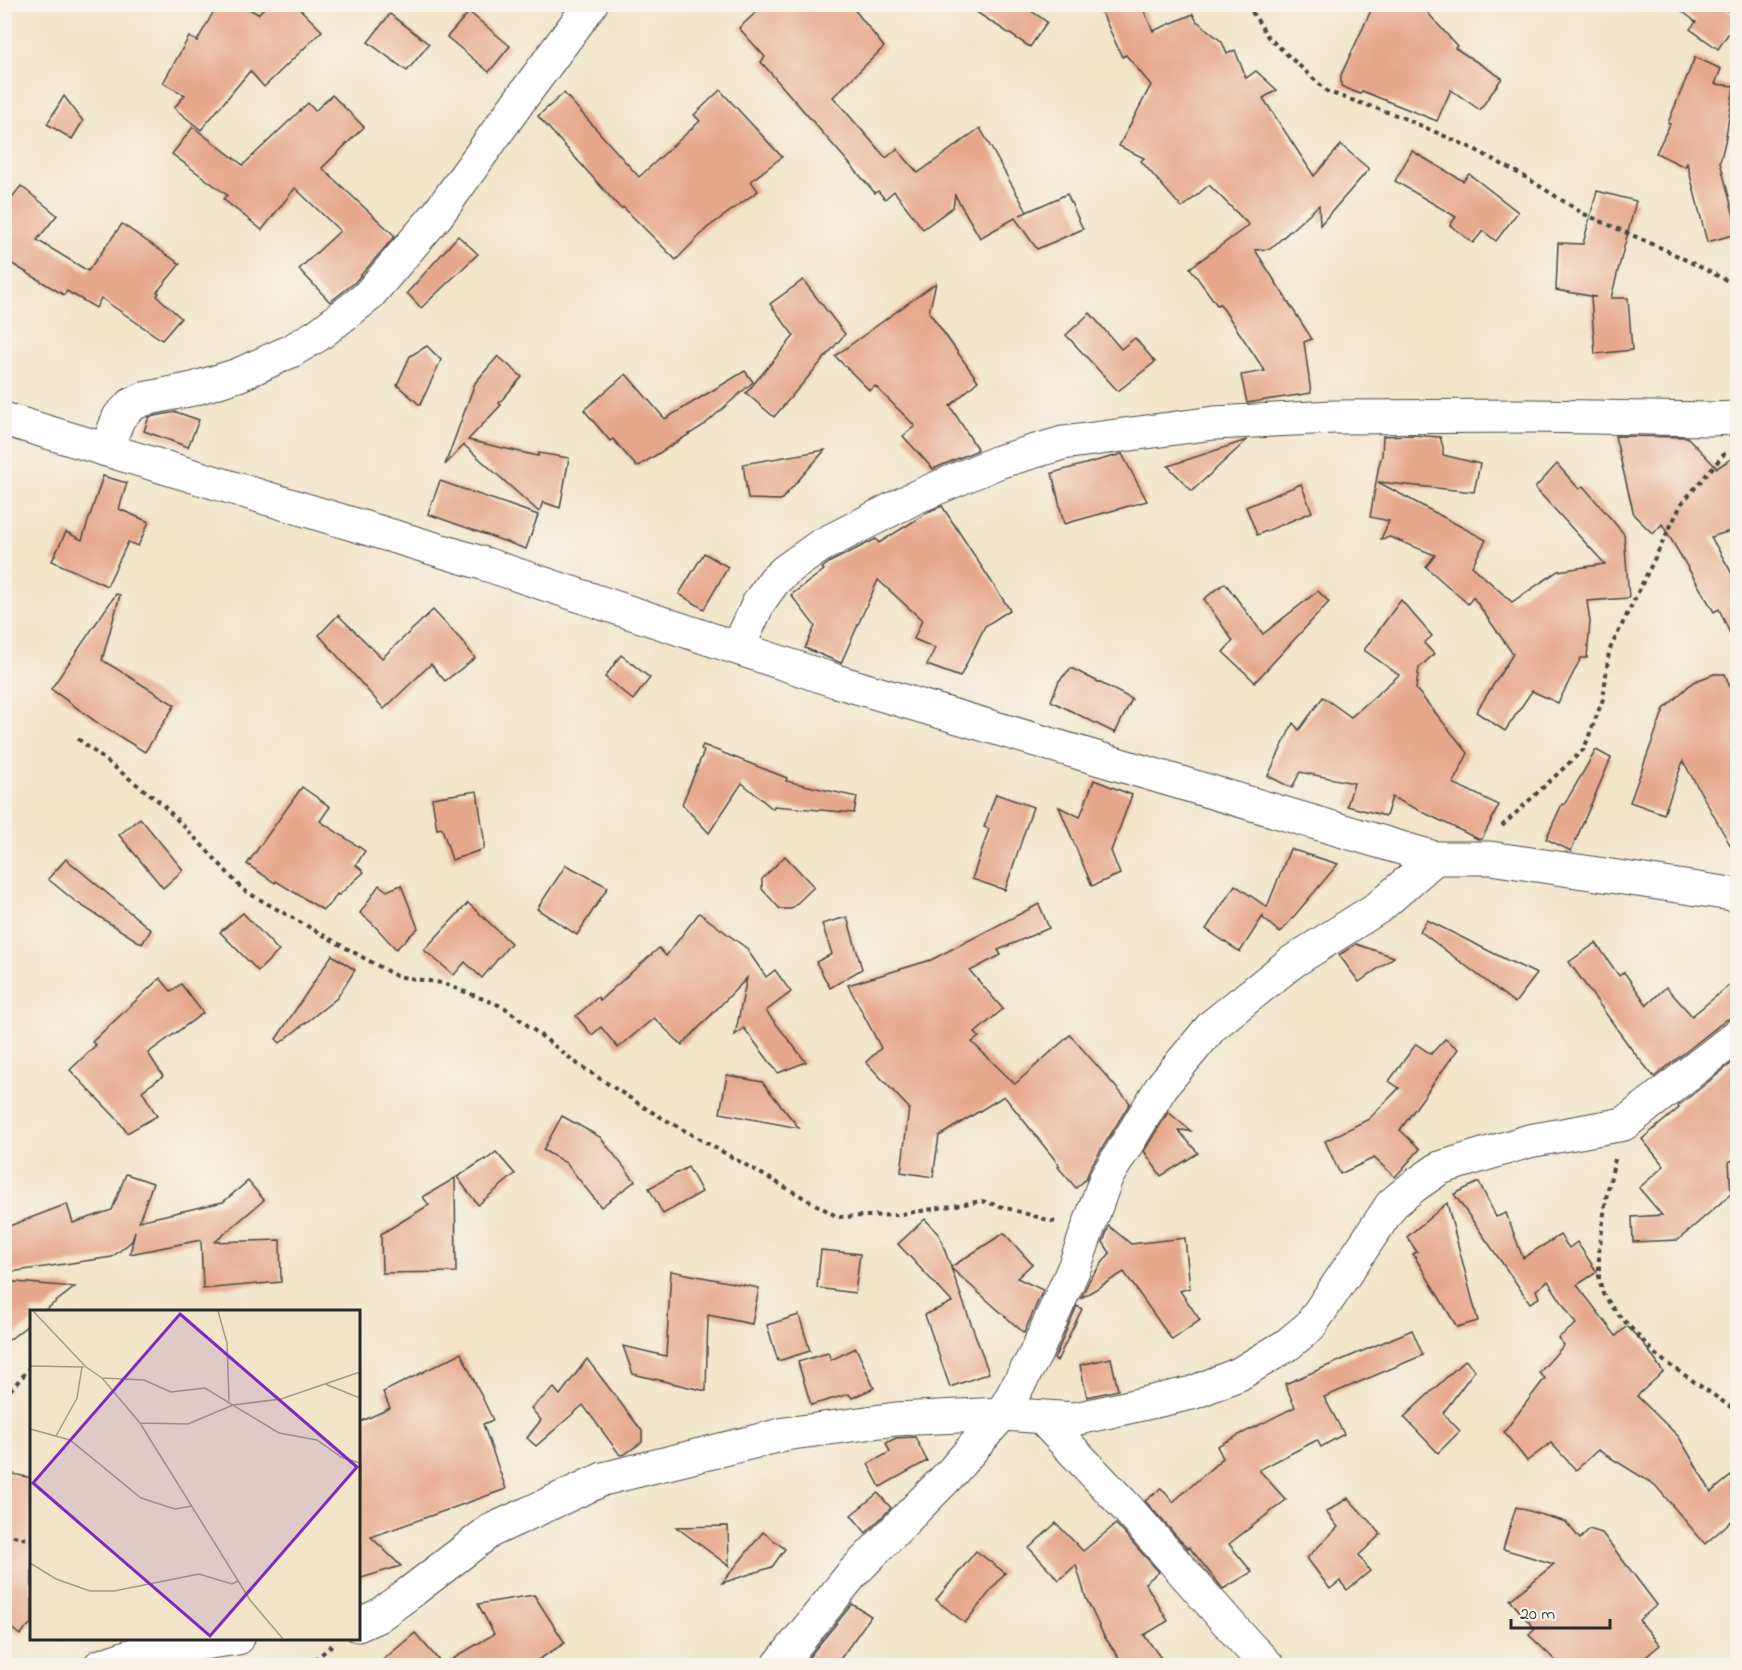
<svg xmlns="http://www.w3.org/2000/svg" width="1742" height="1670" font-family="'Indie Flower',sans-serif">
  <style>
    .building { fill: #e6a88c }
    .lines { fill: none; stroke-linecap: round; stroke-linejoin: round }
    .minor-casing { stroke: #494743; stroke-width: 35 }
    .path { stroke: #494743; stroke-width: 4; stroke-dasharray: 4.5 4.5; stroke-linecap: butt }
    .minor { stroke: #fff; stroke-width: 33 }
    .inset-road { fill: none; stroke: #a29b8a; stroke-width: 1.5 }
    .view { fill: #7b2cbf; fill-opacity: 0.15; stroke: #7b2cbf; stroke-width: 3 }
    .inset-edge { fill: none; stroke: #2b2b2b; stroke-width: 3 }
  </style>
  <rect width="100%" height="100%" fill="#f7f3e8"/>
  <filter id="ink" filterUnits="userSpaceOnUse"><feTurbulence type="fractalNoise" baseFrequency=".0167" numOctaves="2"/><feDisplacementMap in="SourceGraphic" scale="12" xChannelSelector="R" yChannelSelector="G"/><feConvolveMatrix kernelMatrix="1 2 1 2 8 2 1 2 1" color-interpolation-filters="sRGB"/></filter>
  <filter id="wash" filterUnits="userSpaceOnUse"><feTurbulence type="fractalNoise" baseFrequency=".008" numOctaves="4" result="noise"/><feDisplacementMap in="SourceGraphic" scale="24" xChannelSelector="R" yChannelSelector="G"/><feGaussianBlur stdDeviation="1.35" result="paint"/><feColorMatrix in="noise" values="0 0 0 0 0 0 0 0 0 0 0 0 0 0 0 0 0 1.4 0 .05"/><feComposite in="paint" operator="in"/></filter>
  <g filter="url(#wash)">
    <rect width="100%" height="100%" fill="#f2e5ca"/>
    <g id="blocks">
      <!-- building -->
      <g class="building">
        <polygon points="218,4 241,4 258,14 268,4 295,4 322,31 264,87 250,71 201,130 174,108 185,95 163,83 189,37 197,41"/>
        <polygon points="765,4 850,4 884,47 833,97 886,158 897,149 918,173 980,128 1027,212 1020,215 1067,194 1083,229 1037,249 1015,218 980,238 955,195 953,207 923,229 894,191 885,199 878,191 875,193 761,62 765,57 739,28"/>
        <polygon points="964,4 1021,4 1047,22 1030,47"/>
        <polygon points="1098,4 1141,4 1153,31 1193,14 1197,22 1198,22 1222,42 1227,54 1235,50 1246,78 1256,71 1277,90 1263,98 1314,176 1341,145 1369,169 1320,225 1319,205 1270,249 1255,250 1312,339 1304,342 1311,393 1247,403 1241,375 1265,371 1220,304 1217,305 1190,268 1249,225 1209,185 1182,208 1141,161 1144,158 1119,146 1151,85 1126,55 1122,57"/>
        <polygon points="1374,4 1420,4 1457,46 1455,48 1502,78 1480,110 1451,90 1437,121 1362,91 1360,94 1341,86 1341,75"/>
        <polygon points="1673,4 1720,4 1737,17 1737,21 1718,49 1690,29 1696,22"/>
        <polygon points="469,12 510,46 489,72 447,37"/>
        <polygon points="390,14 429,44 407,71 368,42"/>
        <polygon points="1695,57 1721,69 1715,84 1734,86 1725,142 1720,162 1737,228 1737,234 1707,242 1687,163 1685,167 1656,153 1670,124 1668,123"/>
        <polygon points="720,90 782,157 751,181 758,191 707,228 676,260 623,207 621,209 538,116 564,93 639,177 700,121 694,115"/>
        <polygon points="332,95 364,127 322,168 395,236 354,283 330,302 299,269 340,231 295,188 262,230 223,199 227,195 172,154 193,127 243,165 308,103 315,111"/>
        <polygon points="64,96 83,121 72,139 47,124"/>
        <polygon points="1412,151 1463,181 1469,174 1518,212 1496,241 1483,231 1473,243 1450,225 1456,217 1395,181"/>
        <polygon points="21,186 57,215 37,240 88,271 122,224 180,264 157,292 159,293 157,296 181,318 162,340 101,298 96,308 67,291 64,295 4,259 4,207"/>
        <polygon points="1597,191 1636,201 1611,298 1628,298 1632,350 1595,354 1591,297 1596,297 1556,290 1558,243 1583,244"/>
        <polygon points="458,236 478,254 421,308 407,293"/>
        <polygon points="803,280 845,334 774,417 746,393 794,336 770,304"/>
        <polygon points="936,283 929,312 978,381 950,406 978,450 933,469 903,436 915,426 875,386 870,391 835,356"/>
        <polygon points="1090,313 1121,349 1135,338 1155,362 1118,391 1066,335"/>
        <polygon points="427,346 441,360 420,405 397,385 410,356"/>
        <polygon points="498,356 522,377 499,403 501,405 468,440 538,456 539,453 569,458 560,508 543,502 539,512 464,445 445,465 475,383"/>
        <polygon points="745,371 753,382 704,425 637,467 613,439 610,441 584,410 626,374 665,419"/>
        <polygon points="176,412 199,420 188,447 144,431 149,417"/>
        <polygon points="1413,435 1440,437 1443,447 1443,455 1480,464 1474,492 1378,482 1486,540 1472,566 1512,602 1558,571 1605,564 1535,488 1557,464 1579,489 1583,486 1624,534 1629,598 1587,601 1590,622 1587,658 1581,658 1558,703 1532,691 1505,731 1476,712 1513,654 1473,597 1468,604 1426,567 1435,555 1390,537 1381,539 1389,521 1370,517 1379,465 1382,456 1383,436"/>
        <polygon points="1615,436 1687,437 1717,468 1737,455 1737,529 1711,537 1737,582 1737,649 1719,609 1714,612 1662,524 1653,534 1634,515"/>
        <polygon points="1247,440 1192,491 1168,466"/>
        <polygon points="825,450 781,500 748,499 743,464"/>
        <polygon points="1122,454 1147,501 1064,524 1052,473"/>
        <polygon points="103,476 127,483 119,509 149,522 138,546 128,542 107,586 52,561 66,532 82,540"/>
        <polygon points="440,481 538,515 526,549 428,514"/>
        <polygon points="1301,484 1312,512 1257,535 1246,507"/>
        <polygon points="942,506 1010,610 985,626 960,677 927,665 935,648 914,639 922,620 878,580 841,663 805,648 815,626 791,595 824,570 822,568 830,562 876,539 879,543 930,511"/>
        <polygon points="704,553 728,567 704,609 679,594"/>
        <polygon points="1225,583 1263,634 1318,591 1329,602 1255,682 1223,652 1233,641 1204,599"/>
        <polygon points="116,594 120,595 102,660 175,705 145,752 102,726 51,689"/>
        <polygon points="1401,600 1432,636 1424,643 1434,654 1419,668 1416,689 1468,753 1453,783 1499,805 1482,839 1478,839 1392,797 1386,816 1347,806 1354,783 1300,772 1292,788 1268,776 1293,723 1299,730 1323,697 1351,717 1399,675 1364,650"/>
        <polygon points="433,610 463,642 475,658 445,681 431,664 384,709 319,635 338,615 382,658"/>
        <polygon points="621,655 650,678 633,700 605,677"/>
        <polygon points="1071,668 1132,699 1115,733 1051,701 1059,681"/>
        <polygon points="1714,674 1725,674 1737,707 1737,857 1683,761 1664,814 1630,802 1664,709 1693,682"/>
        <polygon points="703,745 787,778 786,781 857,797 854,813 774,806 773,809 742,783 709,833 682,804 704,751 701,749"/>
        <polygon points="1596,750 1611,758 1571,851 1546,839 1562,804 1564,805"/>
        <polygon points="1094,780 1132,795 1111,851 1120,874 1092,886 1059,807 1080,817"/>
        <polygon points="302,787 330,807 320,821 365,851 356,865 364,872 339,895 337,894 332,902 323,910 276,881 275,883 247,864"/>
        <polygon points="477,791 484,839 484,849 452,860 442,828 437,829 432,798"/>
        <polygon points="996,794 1033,807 1005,890 972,879 989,829 984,827"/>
        <polygon points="140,818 183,870 163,888 119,835"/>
        <polygon points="1290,849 1338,864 1280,933 1263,918 1263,916 1240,952 1206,929 1235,885 1267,907"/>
        <polygon points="785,856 814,887 791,909 780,909 762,889 762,879"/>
        <polygon points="66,859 151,930 142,944 76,902 48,879"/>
        <polygon points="566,865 608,887 577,935 537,909"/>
        <polygon points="379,885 387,891 401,885 418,928 396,949 372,923 360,913"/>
        <polygon points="468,903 511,943 482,978 465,962 454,975 424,950"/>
        <polygon points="1039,904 1049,928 998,950 1001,955 970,971 1003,1009 975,1033 979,1037 972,1042 1015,1084 1070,1035 1130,1103 1090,1168 1086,1179 1076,1188 1058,1167 1060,1166 1004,1096 939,1136 933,1177 901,1172 909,1108 866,1062 881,1048 848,985 931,960"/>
        <polygon points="243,913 279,951 258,971 220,932"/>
        <polygon points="699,913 749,950 748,951 766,977 775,970 791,992 766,1011 806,1062 778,1073 744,1028 735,1035 747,978 682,1045 654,1018 618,1048 601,1027 592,1035 576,1016 598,997 600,1000 659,948 666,956"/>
        <polygon points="847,917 862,969 830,988 816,962 832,954 822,924"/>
        <polygon points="1427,920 1507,960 1537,974 1515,1003 1420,931"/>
        <polygon points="1596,943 1619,976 1624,972 1647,1005 1666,987 1692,1016 1737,979 1737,1017 1726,1020 1654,1077 1632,1050 1569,962"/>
        <polygon points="1356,944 1394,957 1359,982 1339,955"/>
        <polygon points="332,955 355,970 337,998 280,1043 276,1039"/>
        <polygon points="160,978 171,991 181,984 203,1013 148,1053 163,1076 142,1091 157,1116 127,1133 118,1120 70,1070 96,1045 92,1042"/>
        <polygon points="1445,1039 1458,1049 1400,1130 1420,1149 1395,1177 1374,1158 1340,1174 1325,1141 1369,1119 1399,1088 1389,1081 1416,1044 1431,1054"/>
        <polygon points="1737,1059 1737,1158 1729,1162 1731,1194 1678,1240 1633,1242 1632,1217 1662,1215 1639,1188 1664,1166 1642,1139 1679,1108 1678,1106"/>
        <polygon points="727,1075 762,1082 799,1128 720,1113"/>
        <polygon points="1168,1112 1191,1131 1178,1130 1198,1153 1161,1176 1144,1151"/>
        <polygon points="562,1116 600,1137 635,1181 601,1207 566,1163 543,1150"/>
        <polygon points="496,1152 515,1174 478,1205 457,1177 485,1159 486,1160"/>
        <polygon points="688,1167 702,1192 663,1214 649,1188"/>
        <polygon points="126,1174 153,1183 139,1221 223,1202 248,1181 264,1200 215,1242 280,1240 281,1282 203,1289 201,1240 130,1254 135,1231 132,1241 112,1257 4,1273 4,1228 67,1204 73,1223 112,1210"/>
        <polygon points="455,1178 456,1272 382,1273 381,1234 429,1205 423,1197"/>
        <polygon points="1479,1182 1496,1217 1506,1213 1523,1258 1560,1235 1569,1248 1577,1242 1597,1272 1577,1285 1616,1336 1627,1326 1645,1345 1663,1372 1637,1396 1679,1437 1711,1492 1737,1471 1737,1516 1705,1544 1655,1485 1598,1450 1576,1470 1551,1443 1527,1461 1504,1432 1545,1378 1539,1373 1564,1345 1558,1338 1576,1324 1548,1281 1536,1290 1539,1298 1530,1303 1454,1194"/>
        <polygon points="1447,1203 1478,1321 1457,1327 1413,1254 1417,1252 1407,1237"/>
        <polygon points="925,1219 939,1235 951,1267 1004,1233 1032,1264 1017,1278 1043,1290 1024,1333 951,1268 989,1373 950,1387 925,1315 952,1302 898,1244"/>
        <polygon points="1109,1226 1131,1244 1185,1238 1190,1288 1180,1291 1200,1320 1172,1340 1124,1272 1081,1298 1090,1279 1110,1253 1103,1242"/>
        <polygon points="821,1250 860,1254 855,1293 817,1288"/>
        <polygon points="671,1271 759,1288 752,1324 708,1315 706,1391 633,1374 623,1346 666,1356"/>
        <polygon points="4,1281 75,1287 44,1311 32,1311 32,1322 4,1344"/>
        <polygon points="1077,1306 1082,1309 1057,1361 1054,1359"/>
        <polygon points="799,1315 810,1351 778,1361 767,1325"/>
        <polygon points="1412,1330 1423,1355 1324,1397 1344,1434 1321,1447 1317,1440 1259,1470 1286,1500 1229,1544 1252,1572 1223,1589 1189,1547 1188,1549 1145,1501 1161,1488 1173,1502 1223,1458 1217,1446 1295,1407 1285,1384"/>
        <polygon points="856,1348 874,1388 852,1398 849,1394 811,1405 798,1362 828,1353 831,1360"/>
        <polygon points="461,1353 493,1420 483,1424 506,1489 371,1537 401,1566 358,1579 358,1423 390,1408 383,1392"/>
        <polygon points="1111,1358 1118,1390 1087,1397 1080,1365"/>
        <polygon points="587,1359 642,1431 642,1442 625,1454 620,1455 583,1405 536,1446 527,1438 541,1420 531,1408 554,1388 560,1395"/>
        <polygon points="1465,1360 1475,1370 1443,1413 1460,1431 1438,1453 1404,1417"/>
        <polygon points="915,1437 927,1461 880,1487 868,1464 890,1452 886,1443 896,1438"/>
        <polygon points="4,1472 32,1478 32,1622 20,1635 4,1622"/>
        <polygon points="878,1493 891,1508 866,1533 851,1515"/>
        <polygon points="1348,1498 1381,1534 1359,1555 1370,1571 1347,1590 1340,1581 1330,1589 1307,1558 1338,1527 1326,1512"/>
        <polygon points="1516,1507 1566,1522 1580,1539 1589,1529 1602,1533 1657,1605 1639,1620 1660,1645 1636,1665 1560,1665 1529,1635 1535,1629 1510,1600 1554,1564 1503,1549"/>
        <polygon points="1056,1523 1083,1551 1116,1524 1159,1572 1145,1583 1168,1621 1144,1635 1166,1665 1124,1665 1104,1636 1086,1598 1076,1565 1059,1580 1029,1548"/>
        <polygon points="728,1526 729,1566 676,1527"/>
        <polygon points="763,1532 785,1549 772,1567 722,1583"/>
        <polygon points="976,1551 1005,1573 965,1623 936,1600"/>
        <polygon points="534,1595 565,1643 530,1665 377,1665 415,1633 443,1665 494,1634 478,1604"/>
        <polygon points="852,1604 871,1616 836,1665 804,1665 809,1657"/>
      </g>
    </g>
  </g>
  <g filter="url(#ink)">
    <use href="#blocks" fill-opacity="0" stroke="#494743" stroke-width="1.5"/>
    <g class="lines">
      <!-- minor casing -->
      <g class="minor-casing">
        <g id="minor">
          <polyline points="4,419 485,564 836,681 1435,858 1490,858 1738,895"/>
          <polyline points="106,450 119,417 131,405 144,399 193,389 238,375 291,351 318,335 367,297 438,214 517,104 591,4"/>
          <polyline points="738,648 759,602 774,581 786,570 820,546 916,497 998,462 1063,443 1214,423 1334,417 1534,416 1709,419 1738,418"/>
          <polyline points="1041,1417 1126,1507 1245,1642 1268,1666"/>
          <polyline points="358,1625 378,1616 408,1594 490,1531 603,1479 785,1434 896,1419 1002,1414 1075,1419 1192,1393 1239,1374 1287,1345 1310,1326 1392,1204 1414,1186 1440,1168 1529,1141 1624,1124 1738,1035"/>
          <polyline points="100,1666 141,1652 238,1638"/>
          <polyline points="778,1666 852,1574 953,1471 1002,1414 1035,1355 1074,1268 1106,1178 1162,1086 1212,1026 1292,962 1379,907 1435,858"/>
        </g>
      </g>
      <!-- path -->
      <g class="path">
        <polyline points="1247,4 1268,37 1328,92 1399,116 1474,149 1527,178 1582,213 1668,251 1738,286"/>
        <polyline points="78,739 161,803 217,861 243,890 396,976 442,983 504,1007 579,1065 650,1111 838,1217 896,1215 982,1201 1055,1222"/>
        <polyline points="1502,826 1584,749 1603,699 1609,651 1682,503 1725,453"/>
        <polyline points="1615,1159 1606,1198 1599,1253 1599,1279 1603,1294 1617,1313 1657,1356 1738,1412"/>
        <polyline points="4,1397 32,1366"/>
        <polyline points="4,1534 32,1540"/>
        <polyline points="308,1666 332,1645"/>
      </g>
      <!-- minor -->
      <use href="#minor" class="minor"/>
    </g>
  </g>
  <!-- overview -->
  <g transform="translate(30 1310)">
    <rect width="330" height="330" fill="#f2e5ca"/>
    <path class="inset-road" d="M3,1L56,57L72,68L110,113L220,290L253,329M188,1L197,33L199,91M0,56L54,57M72,68L114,70L141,82L175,78L249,123L287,130L311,147L330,153M295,74L330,88M110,113L158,114L203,95L251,89L330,62M0,119L40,130L111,188L145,199L162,196M26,126L47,88L52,57M0,253L26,269L60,281H84L169,264L202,274L208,271"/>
    <path class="view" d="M150,4L327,157L180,326L3,173Z"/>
    <rect width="330" height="330" class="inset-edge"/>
  </g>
  <!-- margin -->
  <rect width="1742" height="1670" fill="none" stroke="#f7f3e8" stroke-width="24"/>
  <!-- scale -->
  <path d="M1511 1619v9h99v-9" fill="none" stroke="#2b2b2b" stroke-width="3"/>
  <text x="1520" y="1619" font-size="18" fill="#2b2b2b" stroke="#f7f3e8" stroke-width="4.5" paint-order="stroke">20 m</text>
</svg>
